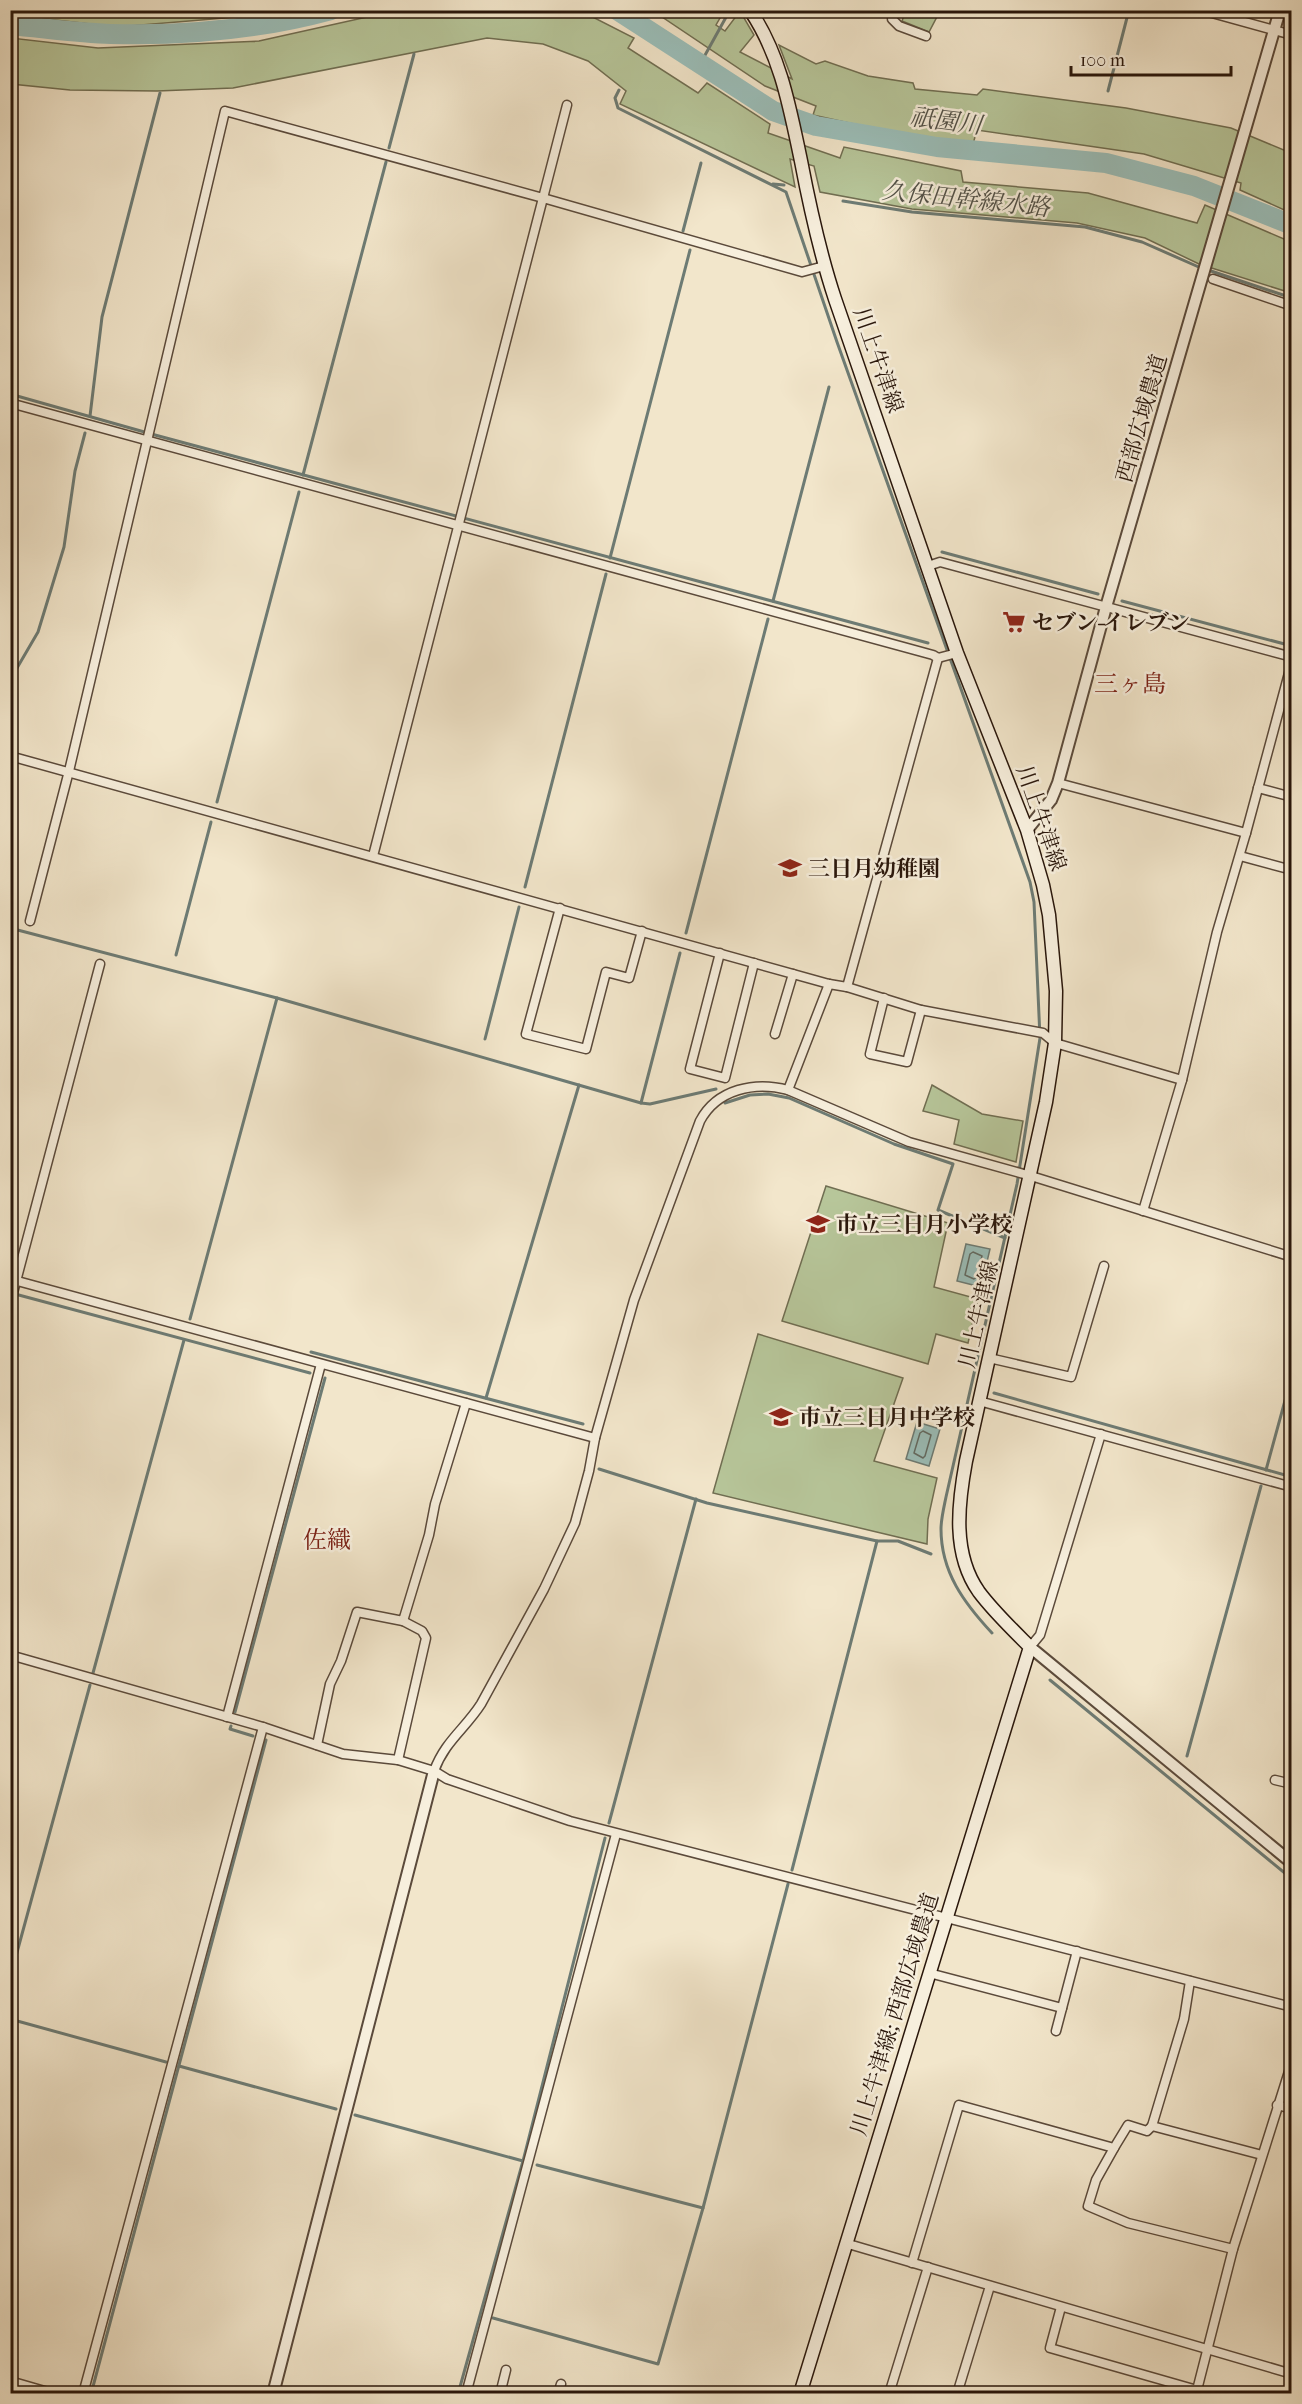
<svg xmlns="http://www.w3.org/2000/svg" width="1302" height="2404" font-family="'IM FELL French Canon','Noto Serif JP',serif">
  <style>
    .green { fill: #b7c69a; stroke: #706e52; stroke-width: 1.5 }
    .water { fill: #9bbfba; stroke: #6d7b74; stroke-width: 1.5 }
    .lines { fill: none; stroke-linecap: round; stroke-linejoin: round }
    .shore { stroke: #626a62; stroke-width: 1.5 }
    .stream { stroke: #6d7b74; stroke-width: 3 }
    .river { stroke: #9bbfba; stroke-width: 20 }
    .minor-casing { stroke: #5b4a3b; stroke-width: 11 }
    .tertiary-casing { stroke: #5b4a3b; stroke-width: 14 }
    .secondary-casing { stroke: #29160b; stroke-width: 15 }
    .minor { stroke: #f7efdd; stroke-width: 8 }
    .tertiary { stroke: #f7efdd; stroke-width: 10 }
    .secondary { stroke: #f7efdd; stroke-width: 12 }
    .labels { text-anchor: middle; stroke-width: 5; stroke-linejoin: round; paint-order: stroke }
    .street-label { font-size: 22px; fill: #29160b; stroke: #f7efdd }
    .poi-label { font-size: 22px; font-weight: bold; fill: #29160b; stroke: #f7efdd; text-anchor: start }
    .water-label { font-size: 24px; font-style: italic; fill: #515148; stroke: #f7efdd }
    .neighbourhood-label { font-size: 24px; fill: #7a1f14; stroke: #f7efdd }
  </style>
  <rect width="100%" height="100%" fill="#f2e6cb"/>
  <filter id="stains"><feTurbulence type="fractalNoise" baseFrequency=".00333" numOctaves="4"/><feColorMatrix values="0 0 0 0 .2 0 0 0 0 .09 0 0 0 0 .02 0 0 0 .5 -.17"/></filter>
  <radialGradient id="worn" r=".72"><stop offset=".6" stop-color="#630" stop-opacity="0"/><stop offset="1" stop-color="#630" stop-opacity=".3"/></radialGradient>
  <!-- green -->
  <g class="green">
    <polygon points="11,10 273,10 273,11 249,16 117,27 11,15"/>
    <polygon points="906,10 940,10 940,11 929,32 902,21"/>
    <polygon points="394,11 581,11 634,38 628,48 698,93 707,83 770,124 768,133 840,158 844,147 961,171 963,182 1088,193 1197,223 1205,205 1291,242 1291,293 1199,264 1145,238 1077,223 912,209 820,192 814,166 790,159 795,187 620,104 626,91 588,61 543,44 487,38 233,88 157,91 70,90 11,84 11,38 98,48 259,41"/>
    <polygon points="633,11 724,11 716,25 725,31 740,11 754,35 740,52 792,79 779,45 816,64 825,61 868,76 913,83 915,89 977,95 983,89 1126,108 1231,128 1291,153 1291,213 1240,190 1241,183 1144,154 977,130 973,144 899,134 813,115 816,106 765,86 653,11 646,18"/>
    <polygon points="932,1085 982,1114 1023,1121 1016,1162 954,1144 959,1120 923,1111"/>
    <polygon points="826,1186 948,1223 934,1287 978,1299 968,1343 936,1334 928,1364 782,1321"/>
    <polygon points="758,1334 903,1378 874,1461 937,1478 928,1519 927,1544 713,1493"/>
  </g>
  <!-- water -->
  <g class="water">
    <polygon points="966,1244 990,1249 981,1287 957,1281"/>
    <polygon points="917,1422 940,1429 929,1466 906,1459"/>
  </g>
  <g class="lines">
    <!-- shore -->
    <g class="shore">
      <polygon points="973,1252 982,1256 977,1277 974,1279 965,1275 970,1254"/>
      <polygon points="923,1431 931,1435 925,1456 923,1458 914,1453 920,1433"/>
    </g>
    <!-- stream -->
    <g class="stream">
      <polyline points="699,66 730,10"/>
      <path d="M619,90L615,98L618,108L786,192L837,342L1030,882L1034,902L1040,1038L1017,1184L946,1497C944,1507 941,1519 941,1529C941,1572 964,1603 992,1633"/>
      <polyline points="1108,91 1129,10"/>
      <polyline points="389,148 414,54"/>
      <polyline points="773,184 784,185"/>
      <polyline points="843,201 912,212 1085,227 1142,242 1201,268"/>
      <polyline points="683,231 701,163"/>
      <polyline points="1208,270 1292,298"/>
      <polyline points="10,394 155,435 928,643"/>
      <polyline points="90,416 102,317 160,93"/>
      <polyline points="303,475 386,162"/>
      <polyline points="942,552 1098,594"/>
      <polyline points="610,558 690,250"/>
      <polyline points="773,601 829,387"/>
      <polyline points="1122,601 1292,646"/>
      <polyline points="10,680 38,632 64,547 75,471 85,433"/>
      <polyline points="217,802 299,492"/>
      <polyline points="525,887 606,574"/>
      <polyline points="10,928 277,998 641,1103 650,1104 716,1089"/>
      <polyline points="686,933 768,619"/>
      <polyline points="176,955 211,822"/>
      <polyline points="485,1039 519,907"/>
      <polyline points="641,1103 680,953"/>
      <polyline points="725,1103 750,1095 768,1094 789,1098 894,1144 953,1164 938,1210 1005,1238"/>
      <polyline points="15,1294 310,1373"/>
      <polyline points="190,1319 277,998"/>
      <polyline points="311,1352 583,1424"/>
      <polyline points="994,1393 1292,1477"/>
      <polyline points="486,1398 579,1085"/>
      <polyline points="599,1469 707,1503 877,1541 898,1541 931,1554"/>
      <polyline points="1266,1470 1292,1375"/>
      <polyline points="93,1673 184,1340"/>
      <polyline points="1050,1680 1292,1879"/>
      <polyline points="235,1712 325,1378"/>
      <polyline points="231,1726 230,1729 253,1736"/>
      <polyline points="1187,1756 1261,1486"/>
      <polyline points="609,1823 696,1499"/>
      <polyline points="792,1870 877,1541"/>
      <polyline points="10,1978 90,1685"/>
      <polyline points="10,2019 166,2062"/>
      <polyline points="179,2066 336,2109"/>
      <polyline points="355,2115 523,2161"/>
      <polyline points="537,2165 703,2208"/>
      <polyline points="493,2318 658,2364 703,2208 788,1884"/>
      <polyline points="10,2391 20,2394"/>
      <polyline points="91,2394 266,1740"/>
      <polyline points="458,2394 523,2161 605,1838"/>
    </g>
    <!-- river -->
    <g class="river">
      <polyline points="617,10 773,111 816,126 937,147 1106,163 1194,186 1292,225"/>
      <path d="M10,25C44,28 78,33 111,34C184,36 261,29 331,10"/>
    </g>
    <!-- minor casing -->
    <g class="minor-casing">
      <g id="minor">
        <polyline points="893,10 892,19 899,26 926,36"/>
        <polyline points="1201,10 1292,35"/>
        <polyline points="1213,279 1292,306"/>
        <polyline points="10,403 933,655 938,658 957,653"/>
        <polyline points="928,566 940,562 1292,657"/>
        <polyline points="10,756 829,984 847,987 921,1010 1043,1033 1055,1043 1182,1080"/>
        <polyline points="1058,783 1246,833"/>
        <polyline points="1258,788 1292,797"/>
        <polyline points="373,856 543,198 802,272 824,266"/>
        <polyline points="1240,856 1292,870"/>
        <polyline points="560,908 526,1034 586,1049 606,972 629,978 642,931"/>
        <polyline points="30,921 69,771 225,111 543,198 567,105"/>
        <polyline points="720,953 690,1069 725,1078 754,963"/>
        <polyline points="847,987 938,658"/>
        <polyline points="884,998 870,1054 907,1062 921,1010"/>
        <polyline points="775,1034 793,974"/>
        <polyline points="788,1090 829,984"/>
        <polyline points="1143,1211 1182,1080 1217,932 1246,833 1292,662"/>
        <polyline points="10,1279 595,1438"/>
        <polyline points="10,1304 100,964"/>
        <polyline points="989,1358 1071,1377 1104,1266"/>
        <polyline points="979,1401 1292,1487"/>
        <polyline points="1030,1647 1040,1635 1101,1434"/>
        <polyline points="10,1655 263,1727 343,1754 398,1760 434,1771 447,1779 570,1821 1292,2007"/>
        <polyline points="227,1717 321,1364"/>
        <polyline points="317,1745 330,1684 341,1661 357,1612 403,1621 429,1535 435,1504 466,1403"/>
        <polyline points="398,1760 426,1638 422,1631 403,1621"/>
        <path d="M434,1771C445,1741 465,1729 481,1704L544,1589L575,1523L589,1471L595,1438L634,1300L700,1121C717,1089 755,1081 788,1090L909,1142L1031,1176L1292,1257"/>
        <polyline points="1275,1780 1292,1784"/>
        <polyline points="929,1973 1062,2008"/>
        <polyline points="1056,2031 1077,1951"/>
        <polyline points="1277,2105 1292,2109"/>
        <polyline points="1152,2126 1184,2019 1190,1981"/>
        <polyline points="1114,2148 1096,2180 1088,2206 1128,2223 1233,2249"/>
        <polyline points="845,2243 1292,2374"/>
        <polyline points="912,2263 959,2105 1114,2148 1128,2125 1147,2131 1152,2126 1262,2155"/>
        <polyline points="1061,2307 1050,2348 1197,2390"/>
        <polyline points="10,2381 55,2394"/>
        <polyline points="83,2394 263,1727"/>
        <polyline points="466,2394 616,1834"/>
        <polyline points="500,2394 506,2370"/>
        <polyline points="558,2394 561,2384"/>
        <polyline points="889,2394 928,2267"/>
        <polyline points="957,2394 990,2286"/>
        <polyline points="1196,2394 1233,2249 1292,2062"/>
        <polyline points="1287,2394 1292,2379"/>
      </g>
    </g>
    <!-- tertiary casing -->
    <g class="tertiary-casing">
      <g id="tertiary">
        <polyline points="1027,830 1051,800 1058,783 1106,607 1280,10"/>
        <polyline points="1030,1647 1292,1863"/>
        <polyline points="273,2394 434,1771"/>
      </g>
    </g>
    <!-- secondary casing -->
    <g class="secondary-casing">
      <path id="secondary" d="M750,10C781,56 790,109 801,161C810,208 820,254 835,299L957,653L1027,830L1043,885L1049,915L1056,991L1055,1043L1046,1102L966,1461C958,1504 952,1554 979,1592C994,1612 1013,1630 1030,1647L800,2394"/>
    </g>
    <!-- minor -->
    <use href="#minor" class="minor"/>
    <!-- tertiary -->
    <use href="#tertiary" class="tertiary"/>
    <!-- secondary -->
    <use href="#secondary" class="secondary"/>
  </g>
  <!-- icons -->
  <defs>
    <g id="supermarket-bare" transform="scale(1.8)"><path d="M-6-5.5h2.5l.6 2H6L4.5 2H-2.5L-4.4-4H-6ZM-1.5 3.2a1.3 1.3 0 1 0 .1 0ZM3 3.2a1.3 1.3 0 1 0 .1 0Z" fill="#8f2418" stroke="#f7efdd" stroke-width="2.5" paint-order="stroke"/></g>
    <g id="school-bare" transform="scale(1.8)"><path d="M0-5L7-2L0 1L-7-2ZM-4 1L0 2.5L4 1V4Q0 6-4 4Z" fill="#8f2418" stroke="#f7efdd" stroke-width="2.5" paint-order="stroke"/></g>
  </defs>
  <g fill-rule="evenodd">
    <use href="#supermarket-bare" x="1014" y="622"/>
    <use href="#school-bare" x="790" y="868"/>
    <use href="#school-bare" x="818" y="1224"/>
    <use href="#school-bare" x="781" y="1417"/>
  </g>
  <g class="labels">
    <!-- street labels -->
    <g class="street-label">
      <text transform="translate(879 360) rotate(71)" y="8">川上牛津線</text>
      <text transform="translate(1141 418) rotate(-74)" y="8">西部広域農道</text>
      <text transform="translate(1042 818) rotate(71)" y="8">川上牛津線</text>
      <text transform="translate(978 1314) rotate(-77)" y="8">川上牛津線</text>
      <text transform="translate(894 2014) rotate(-73)" y="8">川上牛津線; 西部広域農道</text>
    </g>
    <!-- poi labels -->
    <g class="poi-label">
      <text x="1032" y="630">セブン-イレブン</text>
      <text x="808" y="876">三日月幼稚園</text>
      <text x="836" y="1232">市立三日月小学校</text>
      <text x="799" y="1425">市立三日月中学校</text>
    </g>
    <!-- water labels -->
    <g class="water-label">
      <text transform="translate(946 121) rotate(7)" y="8">祇園川</text>
      <text transform="translate(966 199) rotate(6)" y="8">久保田幹線水路</text>
    </g>
    <!-- neighbourhood labels -->
    <g class="neighbourhood-label">
      <text x="1130" y="692">三ヶ島</text>
      <text x="327" y="1548">佐織</text>
    </g>
  </g>
  <!-- margin -->
  <rect width="1302" height="2404" fill="none" stroke="#f2e6cb" stroke-width="36"/>
  <rect x="12" y="12" width="1278" height="2380" fill="none" stroke="#29160b" stroke-width="3"/>
  <rect x="18" y="18" width="1266" height="2368" fill="none" stroke="#29160b" stroke-width="1.5"/>
  <!-- scale -->
  <path d="M1071 66v9h160v-9" fill="none" stroke="#29160b" stroke-width="3"/>
  <text x="1080" y="66" font-size="18" fill="#29160b" stroke="#f7efdd" stroke-width="4.5" paint-order="stroke">100 m</text>
  <rect width="100%" height="100%" filter="url(#stains)"/>
  <rect width="100%" height="100%" fill="url(#worn)"/>
</svg>
